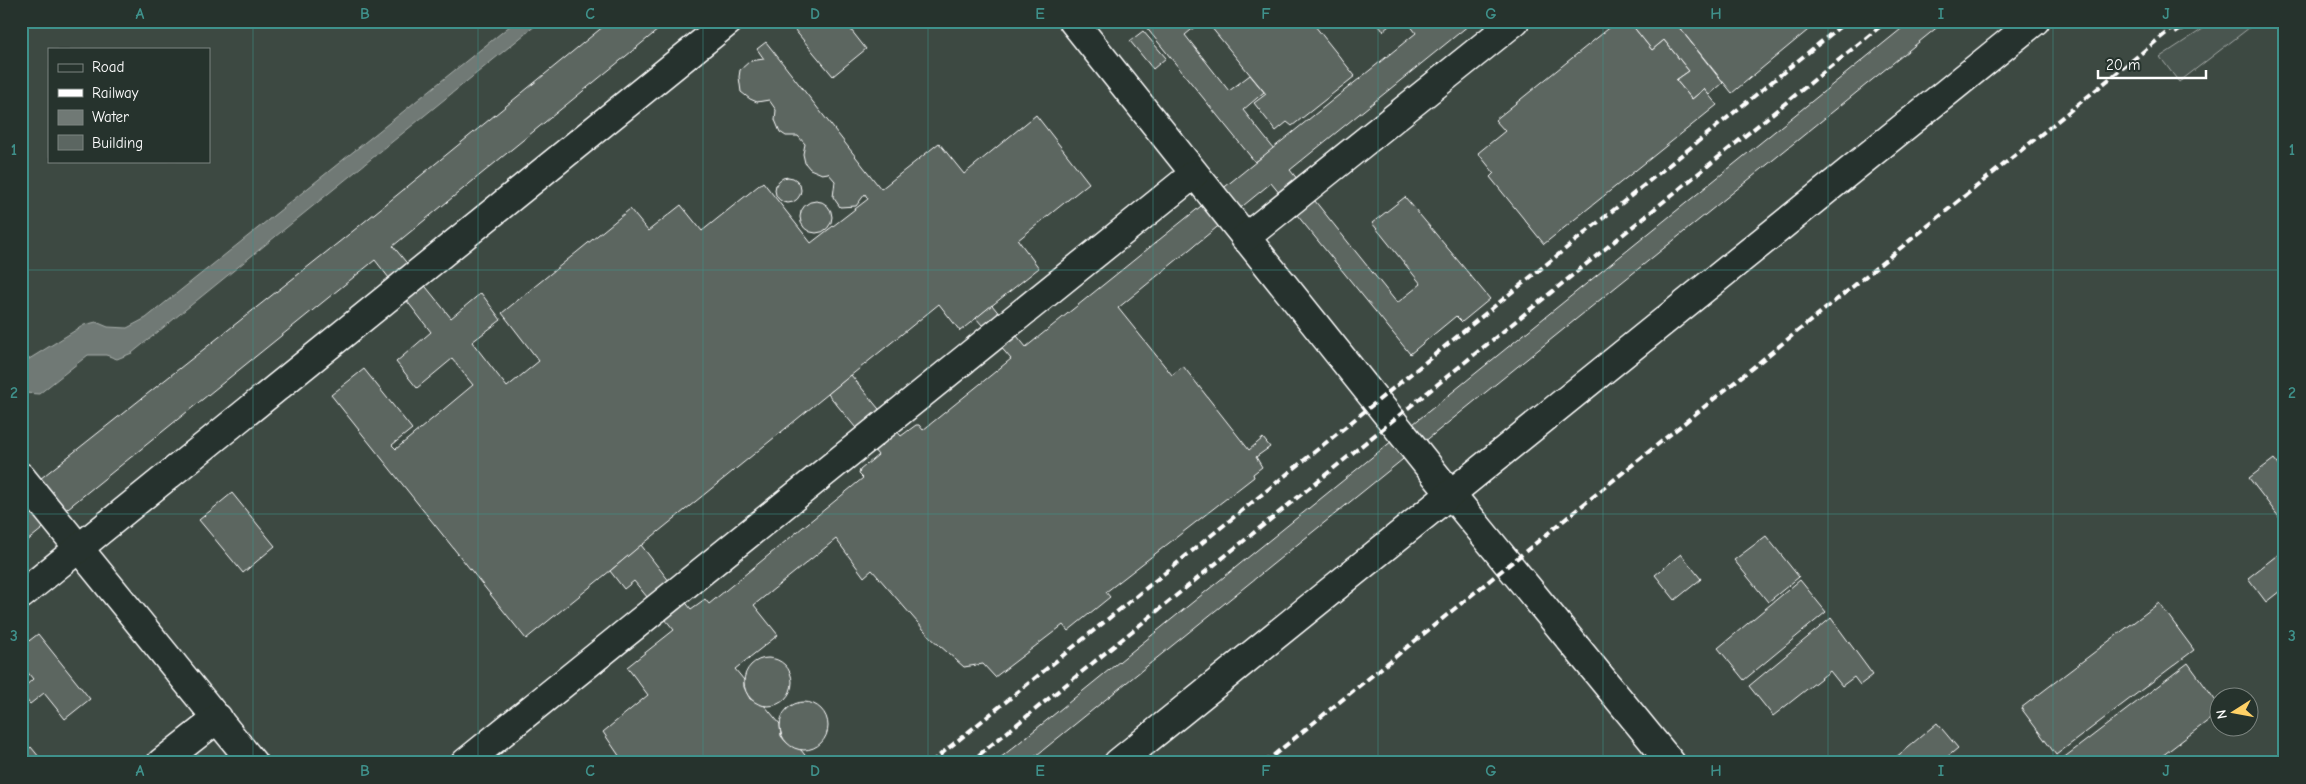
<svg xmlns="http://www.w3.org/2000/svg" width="2306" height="784" font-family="'Comic Neue',sans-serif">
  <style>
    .built { fill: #3c4842; fill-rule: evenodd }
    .green { fill: #4a544f; stroke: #a4aaa7 }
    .water { fill: #707975; stroke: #a9afac }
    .building { fill: #5b6661; stroke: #fff }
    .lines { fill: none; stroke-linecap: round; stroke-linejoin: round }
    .minor-casing { stroke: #fff; stroke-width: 31 }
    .minor { stroke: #26332d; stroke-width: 28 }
    .rail { stroke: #fff; stroke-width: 4; stroke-dasharray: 8 4; stroke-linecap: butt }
    .grid { fill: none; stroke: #3f918b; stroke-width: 1; stroke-opacity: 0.55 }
    .neatline { fill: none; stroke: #3f918b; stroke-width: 2 }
    .grid-label { font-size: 16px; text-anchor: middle; font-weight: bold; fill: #3f918b }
  </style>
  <rect width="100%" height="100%" fill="#2f3b35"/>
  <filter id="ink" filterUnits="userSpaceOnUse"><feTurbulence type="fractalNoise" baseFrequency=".02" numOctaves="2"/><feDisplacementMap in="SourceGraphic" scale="10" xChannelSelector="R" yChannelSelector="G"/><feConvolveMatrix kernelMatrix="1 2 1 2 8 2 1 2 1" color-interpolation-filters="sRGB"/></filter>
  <g filter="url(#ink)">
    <!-- built -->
    <path class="built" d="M21,21H2285V763H21ZM49,49H209V161H49ZM2218,696H2248V726H2218Z"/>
    <!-- green -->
    <polygon class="green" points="2215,21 2258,21 2179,82 2160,57"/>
    <!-- water -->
    <polygon class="water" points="516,21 541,21 132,353 117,359 106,355 88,355 39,394 24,393 21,364 84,325 96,322 108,327 127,328 146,318"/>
    <!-- building -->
    <g class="building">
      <polygon points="610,21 669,21 393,246 451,318 481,293 501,320 472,342 507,387 539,361 502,313 630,209 648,231 681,205 702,231 763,182 811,243 868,199 865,194 856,206 840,207 833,197 835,181 828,173 822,174 810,169 805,163 803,154 805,144 798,136 786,136 780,132 775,120 776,110 769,100 757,102 750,99 741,92 739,77 740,70 750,61 764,59 757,49 766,42 881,189 939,143 964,174 1036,115 1089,183 1018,240 1039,268 960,331 939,304 526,639 331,395 364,369 412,429 392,445 396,449 473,385 452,359 417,388 396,362 431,332 375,260 21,546 21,494 353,231"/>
      <polygon points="790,21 844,21 866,49 833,76 789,23"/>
      <polygon points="1141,21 1202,21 1185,35 1229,91 1250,75 1264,92 1243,110 1274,149 1255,162"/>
      <polygon points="1206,21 1311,21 1355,76 1292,126 1287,122 1276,131 1254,103 1266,94"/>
      <polygon points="1375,21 1395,21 1383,31"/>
      <polygon points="1407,21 1474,21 1290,170 1397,303 1421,284 1372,223 1405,197 1490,299 1462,322 1456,316 1410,354 1271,183 1118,308 1172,375 1183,366 1249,450 1263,438 1270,447 1256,457 1262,467 1253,474 1254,477 1106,592 1110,597 1068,631 1063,625 995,677 983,664 964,667 931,638 872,570 864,577 836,539 754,605 778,635 735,669 744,680 744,687 750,699 765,706 780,724 781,736 786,742 801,750 811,763 624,763 603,732 648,695 627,667 674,630 634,581 624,589 610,571 641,545 691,609 705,599 709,604 863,478 859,474 860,470 878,455 828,394 851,375 901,436 916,425 919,425 923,430 1011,359 976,318 992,305 1026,347 1416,33"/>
      <polygon points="1618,21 1629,21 1652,50 1664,40 1689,71 1676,80 1692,99 1704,89 1717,105 1544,244 1490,177 1494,173 1478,153 1505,131 1495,120"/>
      <polygon points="1637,21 1674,21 1723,83 1709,95 1704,89 1692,99 1676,80 1689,71 1664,40 1652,50 1632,25"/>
      <polygon points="1674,21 1819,21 1732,93"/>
      <polygon points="1911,21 1945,21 1027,763 994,763"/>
      <polygon points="1143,31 1166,58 1153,69 1130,41"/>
      <circle cx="788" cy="190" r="13"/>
      <circle cx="816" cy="217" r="16"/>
      <polygon points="2274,459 2285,473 2285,525 2249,478"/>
      <polygon points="232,493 275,546 243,573 199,520"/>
      <polygon points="1766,536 1799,577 1768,602 1734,560"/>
      <polygon points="2285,549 2285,587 2266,602 2248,578"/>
      <polygon points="1681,554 1701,579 1675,600 1655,575"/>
      <polygon points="1800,580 1826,612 1744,680 1718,648"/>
      <polygon points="2159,603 2194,650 2056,755 2021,708"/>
      <polygon points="1831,618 1873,675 1860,685 1854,677 1842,686 1830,671 1773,716 1749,686"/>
      <polygon points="38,634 90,699 65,719 44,693 30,704 21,694 21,690 33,679 21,664 21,647"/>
      <circle cx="768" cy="682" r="24"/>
      <polygon points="2188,663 2218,704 2218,713 2153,763 2065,763 2062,759"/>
      <circle cx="804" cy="726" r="24"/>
      <polygon points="1937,723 1958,748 1940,763 1889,763"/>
      <polygon points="31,747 44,763 21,763 21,755"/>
    </g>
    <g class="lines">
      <!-- minor casing -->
      <g class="minor-casing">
        <g id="minor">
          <polyline points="1073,21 1437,477 1671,763"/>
          <polyline points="1245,238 1515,21"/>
          <polyline points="21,477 253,763"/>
          <polyline points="21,595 729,21"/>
          <polyline points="161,763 218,718"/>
          <polyline points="465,763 1194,174"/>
          <polyline points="1118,763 2035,21"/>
        </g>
      </g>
      <!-- minor -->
      <use href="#minor" class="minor"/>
      <!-- rail -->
      <g class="rail">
        <polyline points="2175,33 2194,21"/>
        <polyline points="930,763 1847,21"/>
        <polyline points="969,763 1887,21"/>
        <polyline points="1264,763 2181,21"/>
      </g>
    </g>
  </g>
  <!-- grid -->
  <path class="grid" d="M253,21V763M478,21V763M703,21V763M928,21V763M1153,21V763M1378,21V763M1603,21V763M1828,21V763M2053,21V763M21,270H2285M21,514H2285"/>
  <!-- margin -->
  <rect width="2306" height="784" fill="none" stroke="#26332d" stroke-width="55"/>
  <!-- legend -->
  <rect x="48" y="48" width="162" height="115" fill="#26332d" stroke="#7d8581"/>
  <rect x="58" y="64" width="25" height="8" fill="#26332d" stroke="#7d8581"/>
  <text x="92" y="72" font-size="15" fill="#ffffff">Road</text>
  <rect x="58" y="89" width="25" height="8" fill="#ffffff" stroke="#7d8581"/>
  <text x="92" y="98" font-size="15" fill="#ffffff">Railway</text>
  <rect x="58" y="110" width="25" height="15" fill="#707975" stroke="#7d8581"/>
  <text x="92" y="122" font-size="15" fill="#ffffff">Water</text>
  <rect x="58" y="135" width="25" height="15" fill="#5b6661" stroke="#7d8581"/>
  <text x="92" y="148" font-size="15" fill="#ffffff">Building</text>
  <!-- north arrow -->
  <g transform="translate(2234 712) rotate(259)"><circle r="24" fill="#26332d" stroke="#7d8581"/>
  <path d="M0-4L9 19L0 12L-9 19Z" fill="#ffd166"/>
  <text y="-8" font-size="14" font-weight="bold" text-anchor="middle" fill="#ffffff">N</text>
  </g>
  <!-- scale -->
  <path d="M2098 70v8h108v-8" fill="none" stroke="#ffffff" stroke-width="2.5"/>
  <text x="2106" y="70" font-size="15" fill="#ffffff" stroke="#26332d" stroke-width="4" paint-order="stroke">20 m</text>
  <rect x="28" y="28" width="2250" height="728" class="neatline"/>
  <g class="grid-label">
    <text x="140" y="19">A</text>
    <text x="365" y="19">B</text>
    <text x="590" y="19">C</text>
    <text x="815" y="19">D</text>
    <text x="1040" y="19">E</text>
    <text x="1266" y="19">F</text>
    <text x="1491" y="19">G</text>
    <text x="1716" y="19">H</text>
    <text x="1941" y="19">I</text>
    <text x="2166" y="19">J</text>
    <text x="14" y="155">1</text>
    <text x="2292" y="155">1</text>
    <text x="14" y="398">2</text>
    <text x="2292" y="398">2</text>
    <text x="14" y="641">3</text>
    <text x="2292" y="641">3</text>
    <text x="140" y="776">A</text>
    <text x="365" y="776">B</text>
    <text x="590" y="776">C</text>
    <text x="815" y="776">D</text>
    <text x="1040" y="776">E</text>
    <text x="1266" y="776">F</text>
    <text x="1491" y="776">G</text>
    <text x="1716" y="776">H</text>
    <text x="1941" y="776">I</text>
    <text x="2166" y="776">J</text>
  </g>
</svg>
